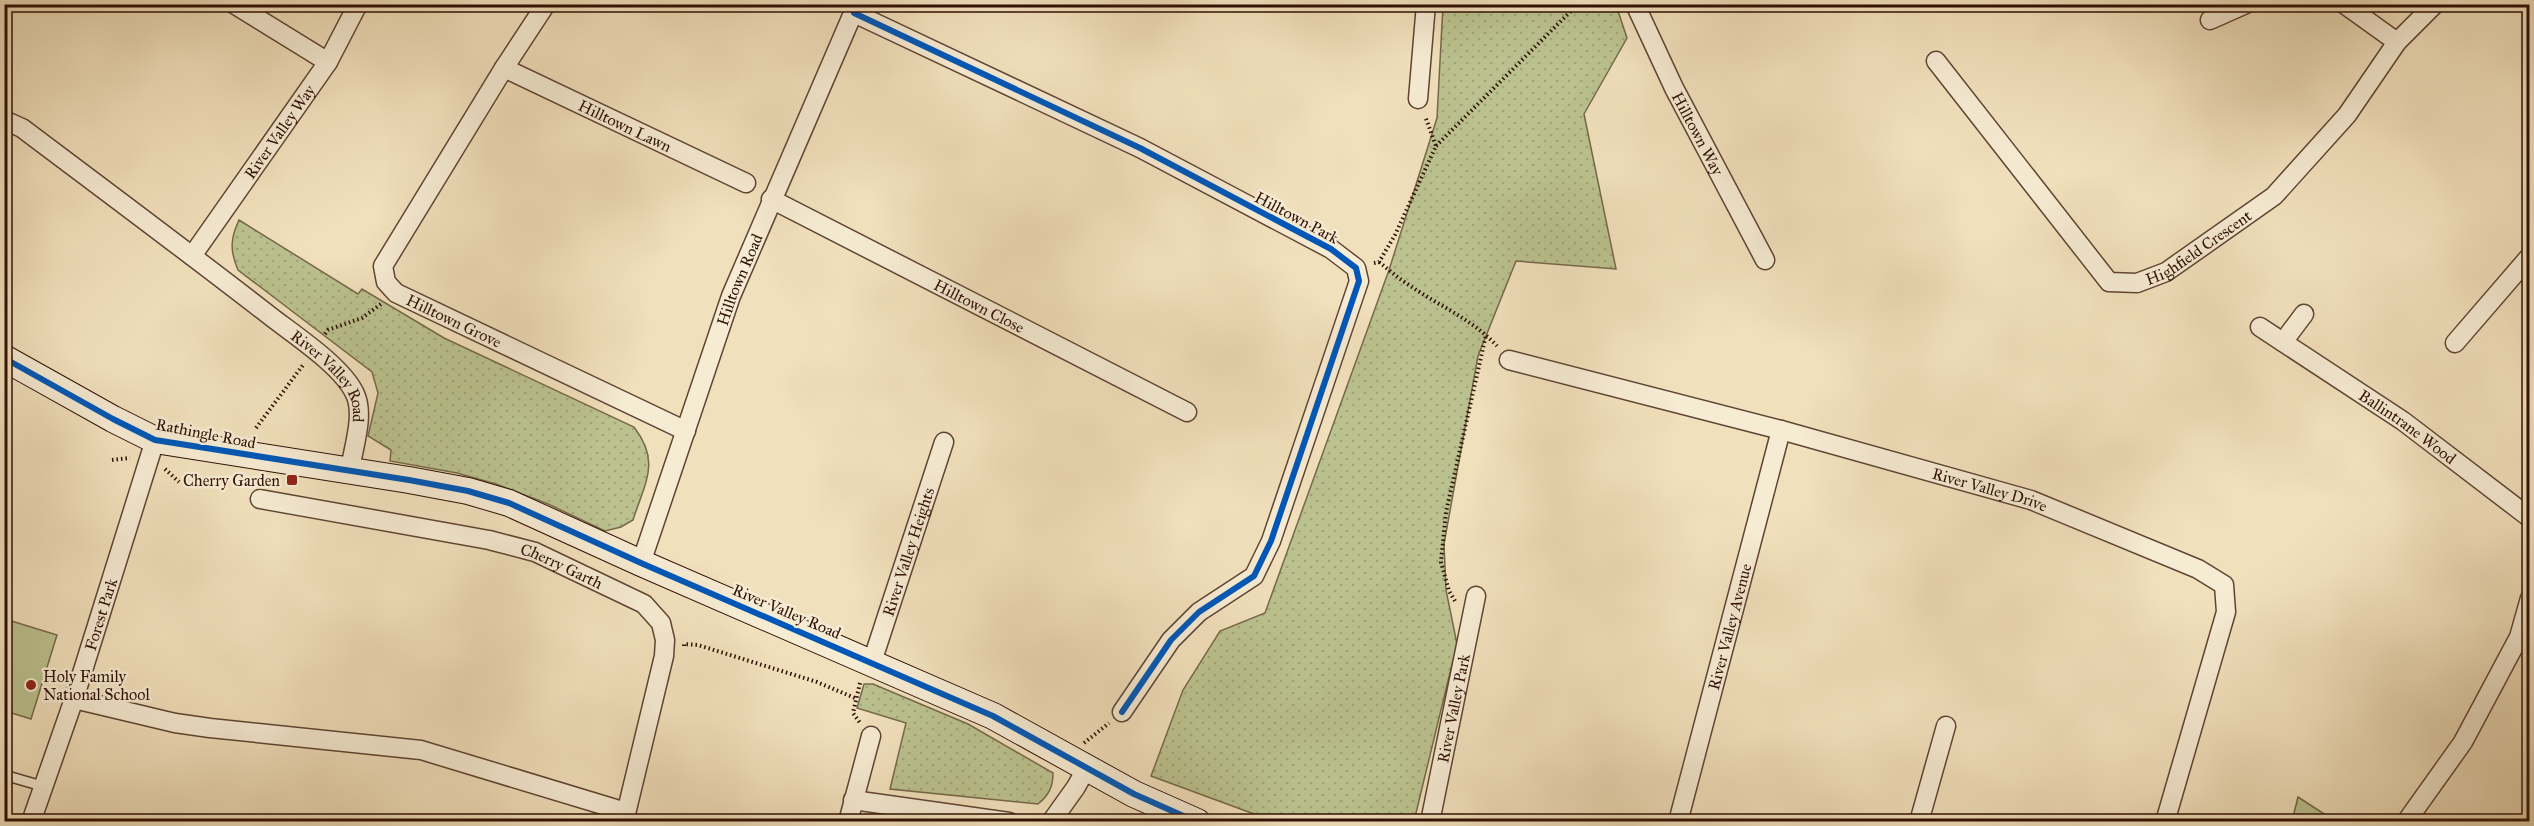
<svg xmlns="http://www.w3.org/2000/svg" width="2534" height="826" font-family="'IM FELL Great Primer',serif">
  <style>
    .grass { fill: url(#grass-tufts); stroke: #75694a; stroke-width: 1.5 }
    .park { fill: url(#park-dots); stroke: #75694a; stroke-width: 1.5 }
    .pitch { fill: #bbc28f; stroke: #75694a; stroke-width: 1.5 }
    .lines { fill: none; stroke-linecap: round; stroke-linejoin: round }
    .lane-casing { stroke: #604433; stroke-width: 12 }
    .street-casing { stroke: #604433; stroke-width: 21 }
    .secondary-casing { stroke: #2f1005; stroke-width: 28 }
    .path { stroke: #2f1005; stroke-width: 4; stroke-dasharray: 1.5 3; stroke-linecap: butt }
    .lane { stroke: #f6ebd3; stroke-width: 9 }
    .street { stroke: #f6ebd3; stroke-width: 18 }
    .secondary { stroke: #f6ebd3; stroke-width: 26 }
    .cycleway-casing { stroke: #f6ebd3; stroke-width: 10 }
    .cycleway { stroke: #0057b8; stroke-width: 6 }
    .poi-dot { fill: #8f2418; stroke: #f6ebd3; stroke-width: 2 }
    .labels { text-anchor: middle; stroke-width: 5; stroke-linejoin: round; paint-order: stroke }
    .street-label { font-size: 16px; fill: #2f1005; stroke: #f6ebd3 }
    .poi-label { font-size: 16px; fill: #2f1005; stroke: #f6ebd3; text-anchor: end }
  </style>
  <defs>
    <pattern id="grass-tufts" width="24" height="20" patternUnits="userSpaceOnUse" patternTransform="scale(1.5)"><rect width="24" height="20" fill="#bbc28f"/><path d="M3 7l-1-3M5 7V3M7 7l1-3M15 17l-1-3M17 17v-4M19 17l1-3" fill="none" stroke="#a1a67a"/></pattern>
    <pattern id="park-dots" width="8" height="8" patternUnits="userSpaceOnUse" patternTransform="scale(1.5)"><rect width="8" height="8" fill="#bbc28f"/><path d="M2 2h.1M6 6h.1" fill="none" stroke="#a1a67a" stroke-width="1.8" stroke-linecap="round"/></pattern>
  </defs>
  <rect width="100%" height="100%" fill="#f1e0bc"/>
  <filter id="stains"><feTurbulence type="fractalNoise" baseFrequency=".00333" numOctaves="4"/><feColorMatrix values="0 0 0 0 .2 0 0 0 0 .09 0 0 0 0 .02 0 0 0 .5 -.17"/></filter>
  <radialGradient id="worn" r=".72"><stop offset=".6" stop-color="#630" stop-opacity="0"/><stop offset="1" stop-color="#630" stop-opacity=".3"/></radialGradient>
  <!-- grass -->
  <polygon class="grass" points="2298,797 2335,821 2292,821"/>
  <!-- park -->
  <g class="park">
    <polygon points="1443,5 1616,5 1627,38 1584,114 1616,269 1516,261 1478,356 1444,544 1446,590 1457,644 1415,817 1410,822 1273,821 1151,776 1183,690 1220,631 1265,613 1389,270 1437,118"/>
    <path d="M239,220L358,294L362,289L444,338L634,427C661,462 645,482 633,520L621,527L605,531L548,504L496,484L457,473L390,461L391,450L368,436L378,393L372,372L238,270C230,251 230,239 239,220Z"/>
    <path d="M864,684H873L968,724L1053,773C1053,787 1049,795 1038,804L890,789L906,723L857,708Z"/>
  </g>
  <!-- pitch -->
  <polygon class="pitch" points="5,619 57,635 31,719 5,711"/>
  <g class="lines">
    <!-- lane casing -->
    <g class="lane-casing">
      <polyline id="lane" points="4,775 42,786"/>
    </g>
    <!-- street casing -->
    <g class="street-casing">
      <g id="street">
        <polyline points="234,4 328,62"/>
        <path id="s1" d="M546,4L504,68L383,266L386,282L396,293L686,431"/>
        <path id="s2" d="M1635,4L1674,88L1765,260"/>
        <polyline points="2344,4 2397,42"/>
        <polyline points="854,13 1140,148 1331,249 1356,268 1359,281 1271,541 1254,576 1199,612 1171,640 1122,712"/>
        <polyline points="2210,20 2246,4"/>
        <path id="s3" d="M1936,61L2109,282L2137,283L2166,272L2274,196L2347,115L2397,42L2435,4"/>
        <path id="s4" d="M504,68L746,183"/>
        <polyline points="1418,99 1426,4"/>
        <path id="s5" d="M4,120L22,128C103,189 185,250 265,312C291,333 342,365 355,394C365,415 353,448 350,470"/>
        <path id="s6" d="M771,199L1187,412"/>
        <path id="s7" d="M192,256L328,62L358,4"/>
        <path id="s8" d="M2260,327L2403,421L2530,518"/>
        <polyline points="2283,342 2304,314"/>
        <polyline points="2455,343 2530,256"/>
        <path id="s9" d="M1509,360L1781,430L2031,500L2198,569L2224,585L2226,612L2165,822"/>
        <path id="s10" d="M260,499L489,540L535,552L644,604L661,623L665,640L664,656L624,822"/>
        <path id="s11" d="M641,563L731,296L857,4"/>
        <path id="s12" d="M872,662L944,442"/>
        <polyline points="74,699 175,723 210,728 421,750 626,812"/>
        <polyline points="853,800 1009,822"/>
        <path id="s13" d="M31,822L74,699L155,440"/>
        <polyline points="848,822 871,736"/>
        <polyline points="1051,822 1076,787 1086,769"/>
        <path id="s14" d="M1430,822L1476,596"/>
        <path id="s15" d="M1678,822L1781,430"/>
        <polyline points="1919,822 1946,726"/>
        <polyline points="2406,822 2463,742 2519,637 2530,598"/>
      </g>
    </g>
    <!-- secondary casing -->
    <g class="secondary-casing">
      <polyline id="secondary" points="4,358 113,419 155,440 409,480 468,491 509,503 641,563 993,716 1134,794 1197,822"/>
    </g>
    <!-- path -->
    <g class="path">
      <polyline points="1436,146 1578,4"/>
      <path d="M1379,262C1389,270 1398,278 1409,285C1439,306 1472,319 1497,346"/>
      <polyline points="1374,263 1379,262 1395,235 1436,146 1425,116"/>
      <polyline points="325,334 328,330 362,318 381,304"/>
      <polyline points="256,428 303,365"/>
      <polyline points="112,460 130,458"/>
      <polyline points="165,469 179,482"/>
      <polyline points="1455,601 1449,591 1441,562 1446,512 1486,335"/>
      <polyline points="684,646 684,644 698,645 817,682 855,698"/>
      <polyline points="860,683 853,713 860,723"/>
      <polyline points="1084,743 1109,723"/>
    </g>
    <!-- lane -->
    <use href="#lane" class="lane"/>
    <!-- street -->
    <use href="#street" class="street"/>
    <!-- secondary -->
    <use href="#secondary" class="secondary"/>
    <!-- cycleway casing -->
    <g class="cycleway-casing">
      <g id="cycleway">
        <polyline points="854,13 1140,148 1331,249 1356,268 1359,281 1271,541 1254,576 1199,612 1171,640 1122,712"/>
        <polyline points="4,358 113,419 155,440 409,480 468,491 509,503 641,563 993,716 1134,794 1197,822"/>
      </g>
    </g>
    <!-- cycleway -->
    <use href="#cycleway" class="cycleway"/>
  </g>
  <!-- markers -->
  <g class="poi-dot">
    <rect x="286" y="474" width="12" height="12" rx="3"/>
    <circle cx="31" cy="685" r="6"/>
  </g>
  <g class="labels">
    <!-- street labels -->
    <g class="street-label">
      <text dy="6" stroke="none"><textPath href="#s4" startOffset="134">Hilltown Lawn</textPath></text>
      <text dy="6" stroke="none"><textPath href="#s7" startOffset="152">River Valley Way</textPath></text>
      <text dy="6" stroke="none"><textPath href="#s2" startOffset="144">Hilltown Way</textPath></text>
      <text transform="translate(1297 217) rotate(28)" y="6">Hilltown Park</text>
      <text dy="6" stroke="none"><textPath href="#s3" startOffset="380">Highfield Crescent</textPath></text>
      <text dy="6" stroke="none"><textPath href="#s11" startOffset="300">Hilltown Road</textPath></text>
      <text dy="6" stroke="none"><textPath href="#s6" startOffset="234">Hilltown Close</textPath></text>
      <text dy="6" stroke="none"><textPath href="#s1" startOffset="404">Hilltown Grove</textPath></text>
      <text dy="6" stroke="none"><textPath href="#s5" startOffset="418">River Valley Road</textPath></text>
      <text dy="6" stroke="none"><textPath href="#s8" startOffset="178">Ballintrane Wood</textPath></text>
      <text transform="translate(206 433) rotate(11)" y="6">Rathingle Road</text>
      <text dy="6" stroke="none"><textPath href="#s9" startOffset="498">River Valley Drive</textPath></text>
      <text dy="6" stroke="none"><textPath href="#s12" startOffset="116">River Valley Heights</textPath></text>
      <text dy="6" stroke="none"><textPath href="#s10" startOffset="310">Cherry Garth</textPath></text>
      <text transform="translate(787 611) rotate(23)" y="6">River Valley Road</text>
      <text dy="6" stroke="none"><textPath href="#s13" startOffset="219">Forest Park</textPath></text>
      <text dy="6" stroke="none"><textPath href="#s15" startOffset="202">River Valley Avenue</textPath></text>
      <text dy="6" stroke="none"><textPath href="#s14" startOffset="116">River Valley Park</textPath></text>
    </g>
    <!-- poi labels -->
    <g class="poi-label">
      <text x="280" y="486">Cherry Garden</text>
      <text x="43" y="682" text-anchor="start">Holy Family<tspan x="43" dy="18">National School</tspan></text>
    </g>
  </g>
  <!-- margin -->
  <rect width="2534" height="826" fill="none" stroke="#f1e0bc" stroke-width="24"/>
  <rect x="6" y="6" width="2522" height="814" fill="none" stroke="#2f1005" stroke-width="3"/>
  <rect x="12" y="12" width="2510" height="802" fill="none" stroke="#2f1005" stroke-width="1.5"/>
  <rect width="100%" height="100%" filter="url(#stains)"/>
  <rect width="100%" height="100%" fill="url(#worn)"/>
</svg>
